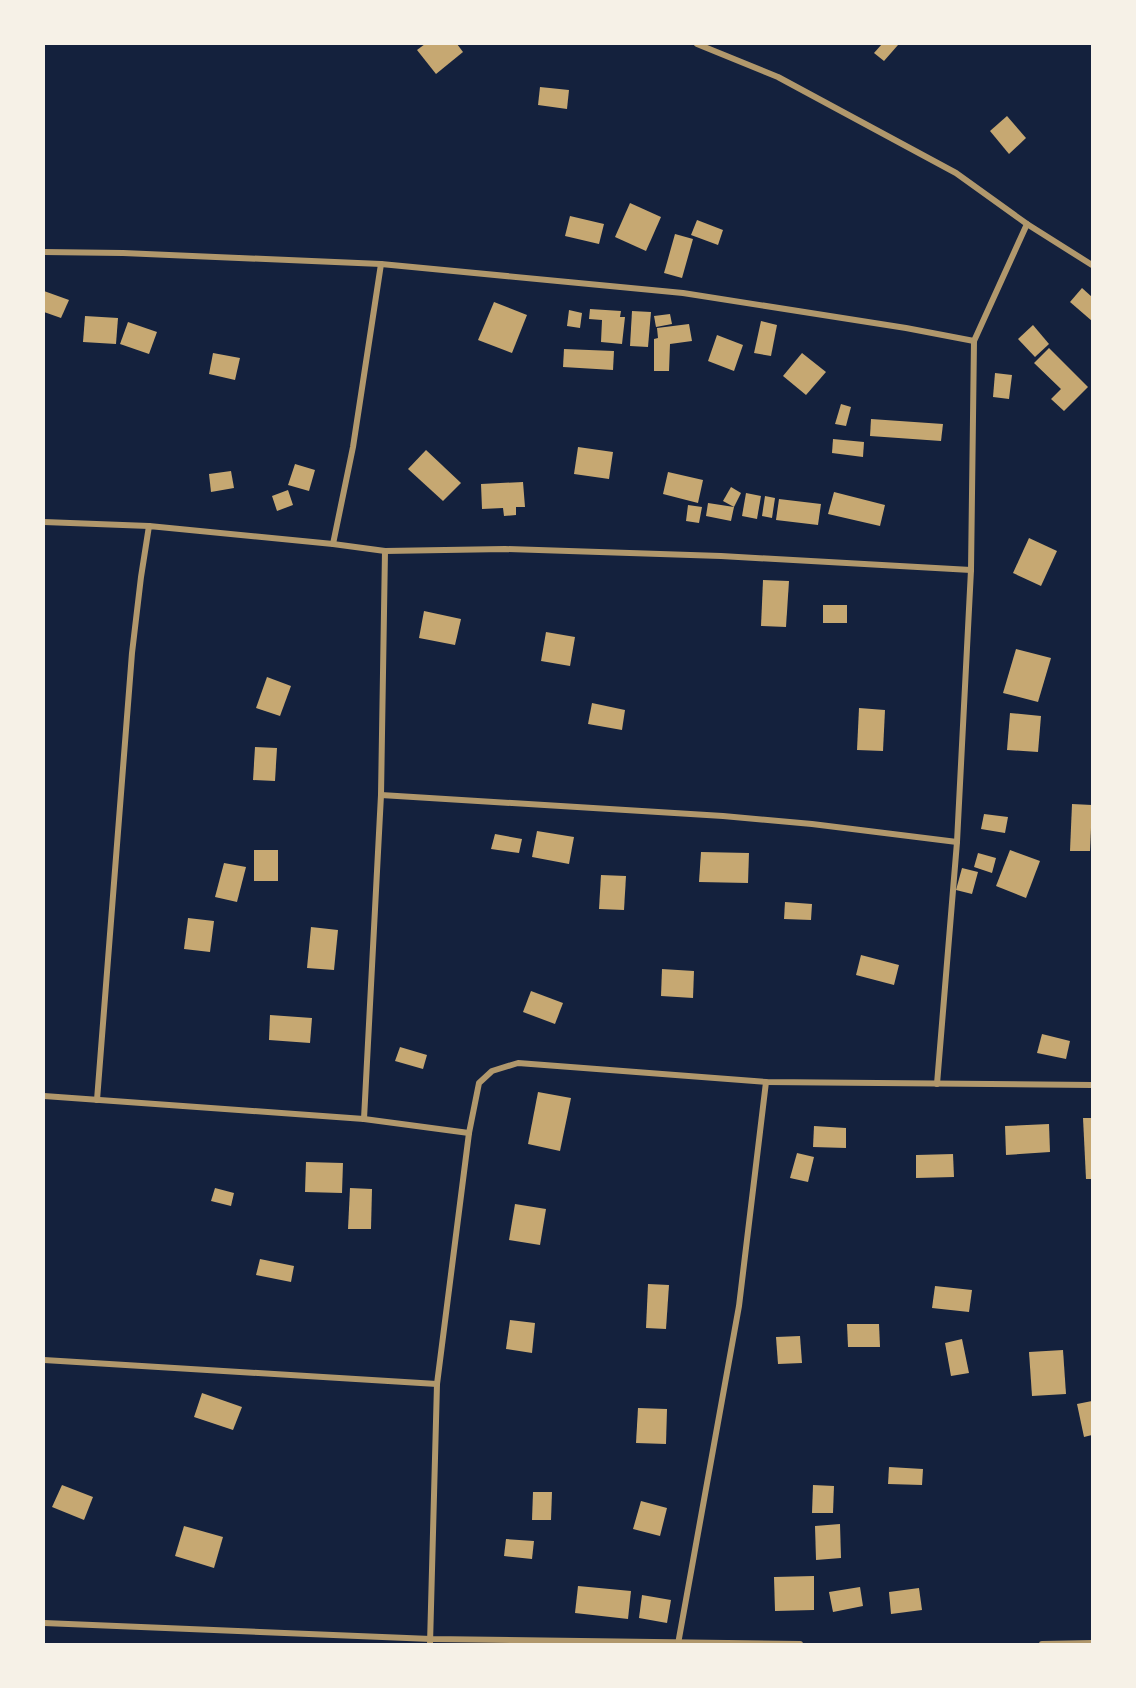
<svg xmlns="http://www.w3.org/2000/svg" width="1136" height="1688" font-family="'Libre Baskerville',serif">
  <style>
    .building { fill: #c6a872 }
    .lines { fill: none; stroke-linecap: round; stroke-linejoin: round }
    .minor { stroke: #b1986c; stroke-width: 6 }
  </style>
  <rect width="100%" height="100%" fill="#14213d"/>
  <!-- building -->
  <g class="building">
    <polygon points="425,44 457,44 463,52 436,74 417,50"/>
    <polygon points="882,44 898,45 884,61 874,53"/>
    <polygon points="540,87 569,90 567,109 538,105"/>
    <polygon points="1007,116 1026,138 1009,154 990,131"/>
    <polygon points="630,203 661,217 646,251 615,237"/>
    <polygon points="570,216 604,224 599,244 565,236"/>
    <polygon points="697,220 723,230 718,245 691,235"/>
    <polygon points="675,234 693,239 682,278 664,273"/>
    <polygon points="1082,288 1092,297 1092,321 1070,302"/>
    <polygon points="44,291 69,300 61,318 44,312"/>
    <polygon points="494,302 527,315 512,353 478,340"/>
    <polygon points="590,309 621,311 620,317 625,317 622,344 601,342 602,320 589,319"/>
    <polygon points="569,310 582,313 580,328 567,326"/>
    <polygon points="632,311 651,312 648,347 630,346"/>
    <polygon points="670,314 672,324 656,327 654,316"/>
    <polygon points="85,316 118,318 116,344 83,342"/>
    <polygon points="761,321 777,325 771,356 754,353"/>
    <polygon points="128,322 157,332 149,354 120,344"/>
    <polygon points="689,324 692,341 670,344 669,371 654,371 654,339 658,338 657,328"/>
    <polygon points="1033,325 1049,344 1035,357 1018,339"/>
    <polygon points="717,335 743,345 734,371 708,361"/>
    <polygon points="1049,348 1088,387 1064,411 1051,399 1061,389 1034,363"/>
    <polygon points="564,349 614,351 613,370 563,367"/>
    <polygon points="213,353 240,358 235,380 209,374"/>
    <polygon points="802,353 826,372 806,395 783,376"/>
    <polygon points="995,373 1012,375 1009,399 993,397"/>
    <polygon points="841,404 851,407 846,426 835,424"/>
    <polygon points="871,419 943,424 941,441 870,436"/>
    <polygon points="833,439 864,442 863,457 832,453"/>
    <polygon points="578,447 613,452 609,479 574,474"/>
    <polygon points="426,450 461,483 443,501 408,469"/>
    <polygon points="295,464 315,470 309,491 288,485"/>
    <polygon points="231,471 234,488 211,492 209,474"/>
    <polygon points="668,472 703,480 698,503 663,494"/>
    <polygon points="523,482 525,507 516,507 516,515 504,516 503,508 482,509 481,484"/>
    <polygon points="731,487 741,493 734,507 723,501"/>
    <polygon points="288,490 293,505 277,511 272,496"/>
    <polygon points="834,492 885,505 880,526 828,514"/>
    <polygon points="746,493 761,496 757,519 742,516"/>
    <polygon points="765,496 775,498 772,518 762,516"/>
    <polygon points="779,499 821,504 818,525 776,520"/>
    <polygon points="708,503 734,507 731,521 706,516"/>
    <polygon points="688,505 702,507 699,523 686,521"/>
    <polygon points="1029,538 1057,551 1041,586 1013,573"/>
    <polygon points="763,580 789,581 786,627 761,626"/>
    <rect x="823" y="605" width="24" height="18"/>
    <polygon points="424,611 461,619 455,645 419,638"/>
    <polygon points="546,632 575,637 570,666 541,661"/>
    <polygon points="1016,649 1051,658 1038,702 1003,693"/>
    <polygon points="267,677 291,686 280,716 256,708"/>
    <polygon points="592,703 625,710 622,730 588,724"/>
    <polygon points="859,708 885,710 883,751 857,750"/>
    <polygon points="1010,713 1041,716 1038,752 1007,750"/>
    <polygon points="255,747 277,748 275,781 253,780"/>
    <polygon points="1072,804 1092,805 1090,851 1070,851"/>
    <polygon points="984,814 1008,817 1005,833 981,829"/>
    <polygon points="537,831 574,837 569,864 532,857"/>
    <polygon points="495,834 522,839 519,853 491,849"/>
    <rect x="254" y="850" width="24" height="31"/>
    <polygon points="1010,850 1040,861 1026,898 996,886"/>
    <polygon points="701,852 749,853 748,883 699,882"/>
    <polygon points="978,853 996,858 992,873 974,867"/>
    <polygon points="224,863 246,867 237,902 215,897"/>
    <polygon points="962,868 978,872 972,894 956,890"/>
    <polygon points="601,875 626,876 624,910 599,909"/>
    <polygon points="785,902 812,904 811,920 784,919"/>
    <polygon points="188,918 214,921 210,952 184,949"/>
    <polygon points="311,927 338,930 334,970 307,968"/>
    <polygon points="861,955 899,965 894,985 856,975"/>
    <polygon points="662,969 694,971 693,998 661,996"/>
    <polygon points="531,991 563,1003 555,1024 523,1012"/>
    <polygon points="270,1015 312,1018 310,1043 269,1040"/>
    <polygon points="1042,1034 1070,1041 1066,1059 1037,1053"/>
    <polygon points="400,1047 427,1055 423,1069 395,1061"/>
    <polygon points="538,1092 571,1098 560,1151 528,1144"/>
    <polygon points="1083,1118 1092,1118 1092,1179 1086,1179"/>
    <polygon points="1049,1124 1050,1152 1006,1155 1005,1126"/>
    <polygon points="814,1126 846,1128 846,1148 813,1147"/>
    <polygon points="797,1153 814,1157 808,1182 790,1178"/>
    <polygon points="953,1154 954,1177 916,1178 916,1155"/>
    <polygon points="306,1162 343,1163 342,1193 305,1192"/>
    <polygon points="215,1188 234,1193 231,1206 211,1201"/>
    <polygon points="350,1188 372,1189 371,1229 348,1229"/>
    <polygon points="515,1204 546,1209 540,1245 509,1240"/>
    <polygon points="260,1259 294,1266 291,1282 256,1275"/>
    <polygon points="648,1284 669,1285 666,1329 646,1328"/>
    <polygon points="935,1286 972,1290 969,1312 932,1308"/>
    <polygon points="510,1320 535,1323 532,1353 506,1349"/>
    <polygon points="847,1324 879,1324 880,1347 848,1347"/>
    <polygon points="800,1336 802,1363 778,1364 776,1337"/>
    <polygon points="962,1339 969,1373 951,1376 945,1343"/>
    <polygon points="1063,1350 1066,1394 1032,1396 1029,1352"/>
    <polygon points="202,1393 242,1407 233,1430 194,1417"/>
    <polygon points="1092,1401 1092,1435 1084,1437 1077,1404"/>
    <polygon points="638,1408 667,1409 666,1444 636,1443"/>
    <polygon points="889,1467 923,1469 922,1485 888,1484"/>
    <polygon points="62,1485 93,1497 84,1520 52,1507"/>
    <polygon points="813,1485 834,1486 833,1513 812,1513"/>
    <polygon points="533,1492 552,1492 551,1520 532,1520"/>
    <polygon points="641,1501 667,1508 660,1536 633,1529"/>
    <polygon points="840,1524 841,1558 816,1560 815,1526"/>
    <polygon points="184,1526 223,1537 214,1568 175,1556"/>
    <polygon points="506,1539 534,1541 532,1559 504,1556"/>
    <polygon points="814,1576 814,1610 775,1611 774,1577"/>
    <polygon points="578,1586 631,1591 628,1619 575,1613"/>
    <polygon points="860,1587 863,1606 833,1612 829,1592"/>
    <polygon points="919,1588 922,1610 891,1614 889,1592"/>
    <polygon points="642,1595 671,1600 667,1623 639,1618"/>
  </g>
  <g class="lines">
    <!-- minor -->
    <g class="minor">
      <polyline points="697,44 778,77 956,173 1027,224 1092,265"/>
      <polyline points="44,252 123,253 381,264 683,293 906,328 974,341"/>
      <polyline points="44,522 149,526"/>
      <polyline points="333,544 353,447 381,264"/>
      <polyline points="381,795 723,816 812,824 957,842"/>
      <polyline points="937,1084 957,842 971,570 974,341 1027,224"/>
      <polyline points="44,1096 364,1119 469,1133"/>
      <polyline points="97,1100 132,653 141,577 149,526 333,544 385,551 505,549 721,556 971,570"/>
      <polyline points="364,1119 381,795 385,551"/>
      <polyline points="44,1360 437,1384"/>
      <polyline points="44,1623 431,1639 800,1644"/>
      <polyline points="430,1644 437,1384 469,1133 479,1083 492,1071 518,1063 766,1082 1092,1085"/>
      <polyline points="678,1644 739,1306 766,1082"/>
      <polyline points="1042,1644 1092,1643"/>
    </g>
  </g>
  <!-- border -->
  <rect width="1136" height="1688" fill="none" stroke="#f6f1e7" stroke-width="90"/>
</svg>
